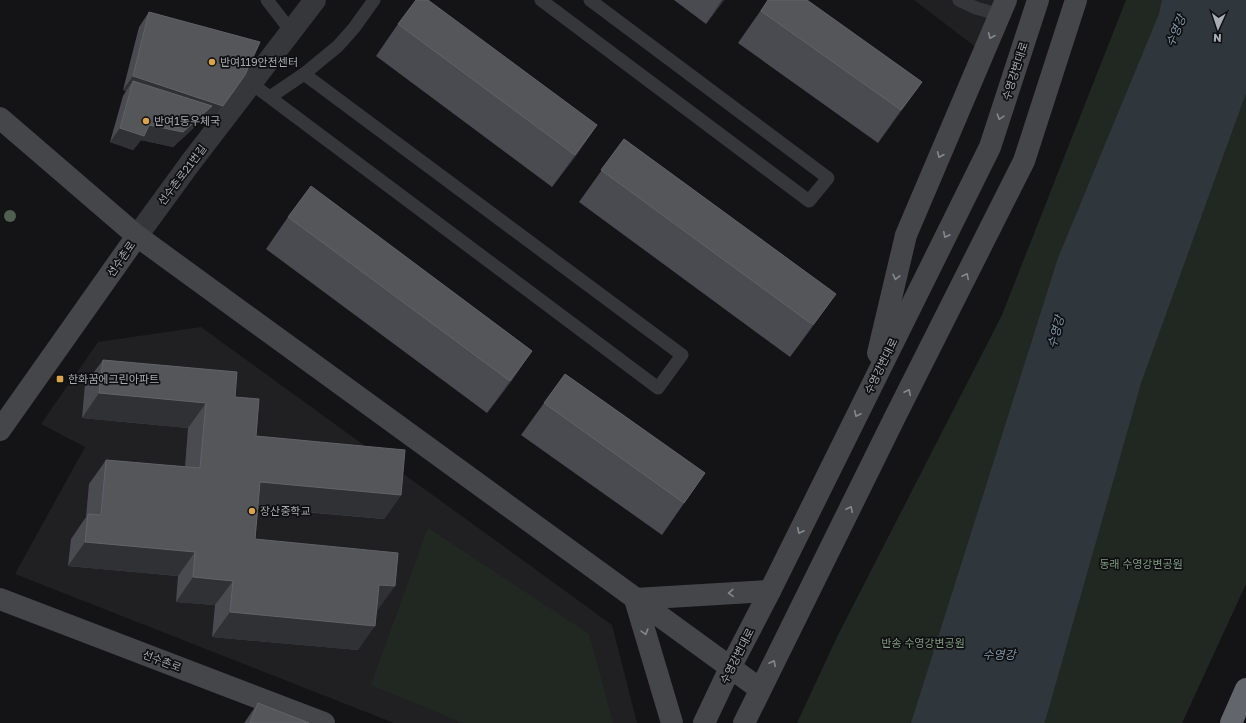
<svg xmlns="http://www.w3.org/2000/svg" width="1246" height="723" font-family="'Golos Text','Noto Sans KR',sans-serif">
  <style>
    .built { fill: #202023 }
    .green { fill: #212822 }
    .water { fill: #2f373d }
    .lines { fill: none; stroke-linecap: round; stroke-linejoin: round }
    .lane { stroke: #36373a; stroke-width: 13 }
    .street { stroke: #36373a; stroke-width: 22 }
    .secondary { stroke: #44464a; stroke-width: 22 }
    .highway { stroke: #62656b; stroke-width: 22 }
    .tree { fill: #505f51 }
    .wall { fill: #4a4b50 }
    .shaded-wall { fill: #303134 }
    .building { fill: #54565a; stroke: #616368 }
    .oneway { stroke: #85888f }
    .poi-dot { fill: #daa548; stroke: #0f0f11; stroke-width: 1.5 }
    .labels { text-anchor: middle; stroke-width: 3.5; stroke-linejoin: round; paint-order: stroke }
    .poi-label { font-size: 11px; fill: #a8acb4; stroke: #0f0f11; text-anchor: start }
    .street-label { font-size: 11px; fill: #a8acb4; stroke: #0f0f11 }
    .park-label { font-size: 11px; fill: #819d82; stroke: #0f0f11 }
    .water-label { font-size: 12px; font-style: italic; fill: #8399ab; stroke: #0f0f11 }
  </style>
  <rect width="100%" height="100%" fill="#141416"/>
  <!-- built -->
  <g class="built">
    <polygon points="914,0 1000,0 977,48"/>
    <polygon points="201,327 612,625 637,723 394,723 15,574 85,447 41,424 98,342"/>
  </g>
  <!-- green -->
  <g class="green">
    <polygon points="1126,0 1246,0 1246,584 1182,723 797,723 837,637 1002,315"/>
    <polygon points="428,528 589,634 613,723 463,723 371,685"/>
  </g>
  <!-- water -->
  <polygon class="water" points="1162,0 1246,0 1246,93 1141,383 1046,718 1044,723 911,723 1058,258 1159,14"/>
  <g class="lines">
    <!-- lane -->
    <g class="lane">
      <polyline points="267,0 291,31"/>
      <polyline points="541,0 809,201 828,178 590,0"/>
      <polyline points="959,0 976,8 1001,15"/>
      <polyline points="304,74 338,46 354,28 374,0"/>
      <polyline points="252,84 658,388 682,355 304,74 270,97"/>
    </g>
    <!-- street -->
    <polyline class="street" points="137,236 191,162 315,0"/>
    <!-- secondary -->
    <g class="secondary">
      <polyline points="0,118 137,236 760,689"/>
      <polyline points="878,353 906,235 1006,0"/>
      <polyline points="0,430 137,236"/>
      <polyline points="0,599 324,723"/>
      <polyline points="672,723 635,599 770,591"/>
      <polyline points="704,723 730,668 770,591 990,147 1038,0"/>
      <polyline points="744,723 895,417 1024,161 1076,0"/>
    </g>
    <!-- highway -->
    <polyline class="highway" points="1231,723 1246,689"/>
  </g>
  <!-- trees -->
  <circle class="tree" cx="10" cy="216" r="6"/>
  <!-- wall -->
  <g class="wall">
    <polygon points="674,0 724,0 706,24"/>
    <polygon points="768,0 922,82 878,143 738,43"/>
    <polygon points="149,12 235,90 212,121 204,118 201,121 173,147 141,140 133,150 110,142 123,96 126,91 123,90 139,27"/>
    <polygon points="398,24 597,125 575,157 552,187 376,56"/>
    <polygon points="624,139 813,326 790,357 579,202"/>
    <polygon points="288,217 532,351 510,383 487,413 266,249"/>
    <polygon points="103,360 235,397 256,436 401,495 384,519 258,508 255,539 377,611 377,610 358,650 212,637 215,605 176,602 178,576 68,566 71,539 86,517 89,484 106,460 185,467 188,428 82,418 85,384"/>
    <polygon points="544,403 705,473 662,535 521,435"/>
    <polygon points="258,703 309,723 244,723"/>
  </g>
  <!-- shaded-wall -->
  <g class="shaded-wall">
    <polygon points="722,0 724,0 706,24"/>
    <polygon points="245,75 212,121 204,118 201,121 173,147 141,140 133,150 110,142 120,128 133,81 126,91 123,90 133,76"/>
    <polygon points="922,82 899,114 878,143 901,110"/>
    <polygon points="597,125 575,157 552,187 575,155"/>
    <polygon points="836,294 813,326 790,357 813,325"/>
    <polygon points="532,351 510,383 487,413 510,381"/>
    <polygon points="99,393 206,403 188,428 82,418"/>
    <polygon points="705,473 662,535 684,503"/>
    <polygon points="260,482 401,495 384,519 243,506"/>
    <polygon points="85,542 195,552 178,576 68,566"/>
    <polygon points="193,577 233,581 215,605 176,602"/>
    <polygon points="379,585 395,586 377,611 362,609"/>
    <polygon points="230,612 375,626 358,650 212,637"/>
  </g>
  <!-- building -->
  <g class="building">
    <polygon points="416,0 428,0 597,125 575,155 398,24"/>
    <polygon points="768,0 807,0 922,82 901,110 761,11"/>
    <polygon points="149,12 260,42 245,75 223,106 133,76"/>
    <polygon points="133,81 212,106 183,132 149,125 144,136 120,128"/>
    <polygon points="624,139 836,294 813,325 601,170"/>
    <polygon points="311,186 532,351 510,381 288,217"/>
    <polygon points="103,360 237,372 235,397 259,399 256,436 405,450 401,495 260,482 255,539 398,553 395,586 379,585 375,626 230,612 233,581 193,577 195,552 85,542 88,514 101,515 106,460 200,468 206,403 99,393"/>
    <polygon points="565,374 705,473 684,503 544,403"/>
    <polygon points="258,703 309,723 250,723"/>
  </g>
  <!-- one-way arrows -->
  <defs><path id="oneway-chevron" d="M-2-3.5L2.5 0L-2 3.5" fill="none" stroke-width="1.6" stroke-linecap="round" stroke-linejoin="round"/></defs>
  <g class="oneway">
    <use href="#oneway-chevron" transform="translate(991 36) rotate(113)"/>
    <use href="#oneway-chevron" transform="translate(1000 117) rotate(108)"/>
    <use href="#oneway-chevron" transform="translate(940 155) rotate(113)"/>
    <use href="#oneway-chevron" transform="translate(946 235) rotate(116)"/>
    <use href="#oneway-chevron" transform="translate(966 276) rotate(-63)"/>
    <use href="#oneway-chevron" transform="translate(896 277) rotate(103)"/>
    <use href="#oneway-chevron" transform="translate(908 392) rotate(-63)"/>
    <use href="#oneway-chevron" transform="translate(857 414) rotate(116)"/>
    <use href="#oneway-chevron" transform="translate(850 509) rotate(-64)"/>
    <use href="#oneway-chevron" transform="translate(800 531) rotate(116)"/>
    <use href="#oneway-chevron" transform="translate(731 593) rotate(177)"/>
    <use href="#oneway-chevron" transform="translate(645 632) rotate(74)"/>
    <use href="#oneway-chevron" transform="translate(773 663) rotate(-64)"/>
  </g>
  <!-- markers -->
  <g class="poi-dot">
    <circle cx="212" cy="62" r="4"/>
    <circle cx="146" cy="121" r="4"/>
    <rect x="56" y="375" width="8" height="8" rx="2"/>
    <circle cx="252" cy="511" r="4"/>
  </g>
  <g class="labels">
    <!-- poi labels -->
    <g class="poi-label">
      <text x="220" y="66">반여119안전센터</text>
      <text x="154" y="125">반여1동우체국</text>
      <text x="68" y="383">한화꿈에그린아파트</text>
      <text x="260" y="515">장산중학교</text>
    </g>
    <!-- street labels -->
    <g class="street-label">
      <text transform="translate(1015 71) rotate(-72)" y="4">수영강변대로</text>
      <text transform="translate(182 175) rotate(-53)" y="4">선수촌로21번길</text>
      <text transform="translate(121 259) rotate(-55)" y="4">선수촌로</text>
      <text transform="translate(881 366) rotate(-64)" y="4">수영강변대로</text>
      <text transform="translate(737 656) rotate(-63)" y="4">수영강변대로</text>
      <text transform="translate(162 661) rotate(21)" y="4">선수촌로</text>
    </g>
    <!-- park labels -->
    <g class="park-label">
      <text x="1141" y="568">동래 수영강변공원</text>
      <text x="923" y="647">반송 수영강변공원</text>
    </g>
    <!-- water labels -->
    <g class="water-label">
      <text transform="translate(1176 31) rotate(-67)" y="4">수영강</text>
      <text transform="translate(1056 332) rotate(-75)" y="4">수영강</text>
      <text x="999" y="659">수영강</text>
    </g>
  </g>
  <!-- north arrow -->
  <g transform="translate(1218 28) rotate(183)" stroke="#0f0f11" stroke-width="3" paint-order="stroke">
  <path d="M0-3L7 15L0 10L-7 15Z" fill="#a8acb4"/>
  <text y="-6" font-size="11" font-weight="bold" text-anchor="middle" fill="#a8acb4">N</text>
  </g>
</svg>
